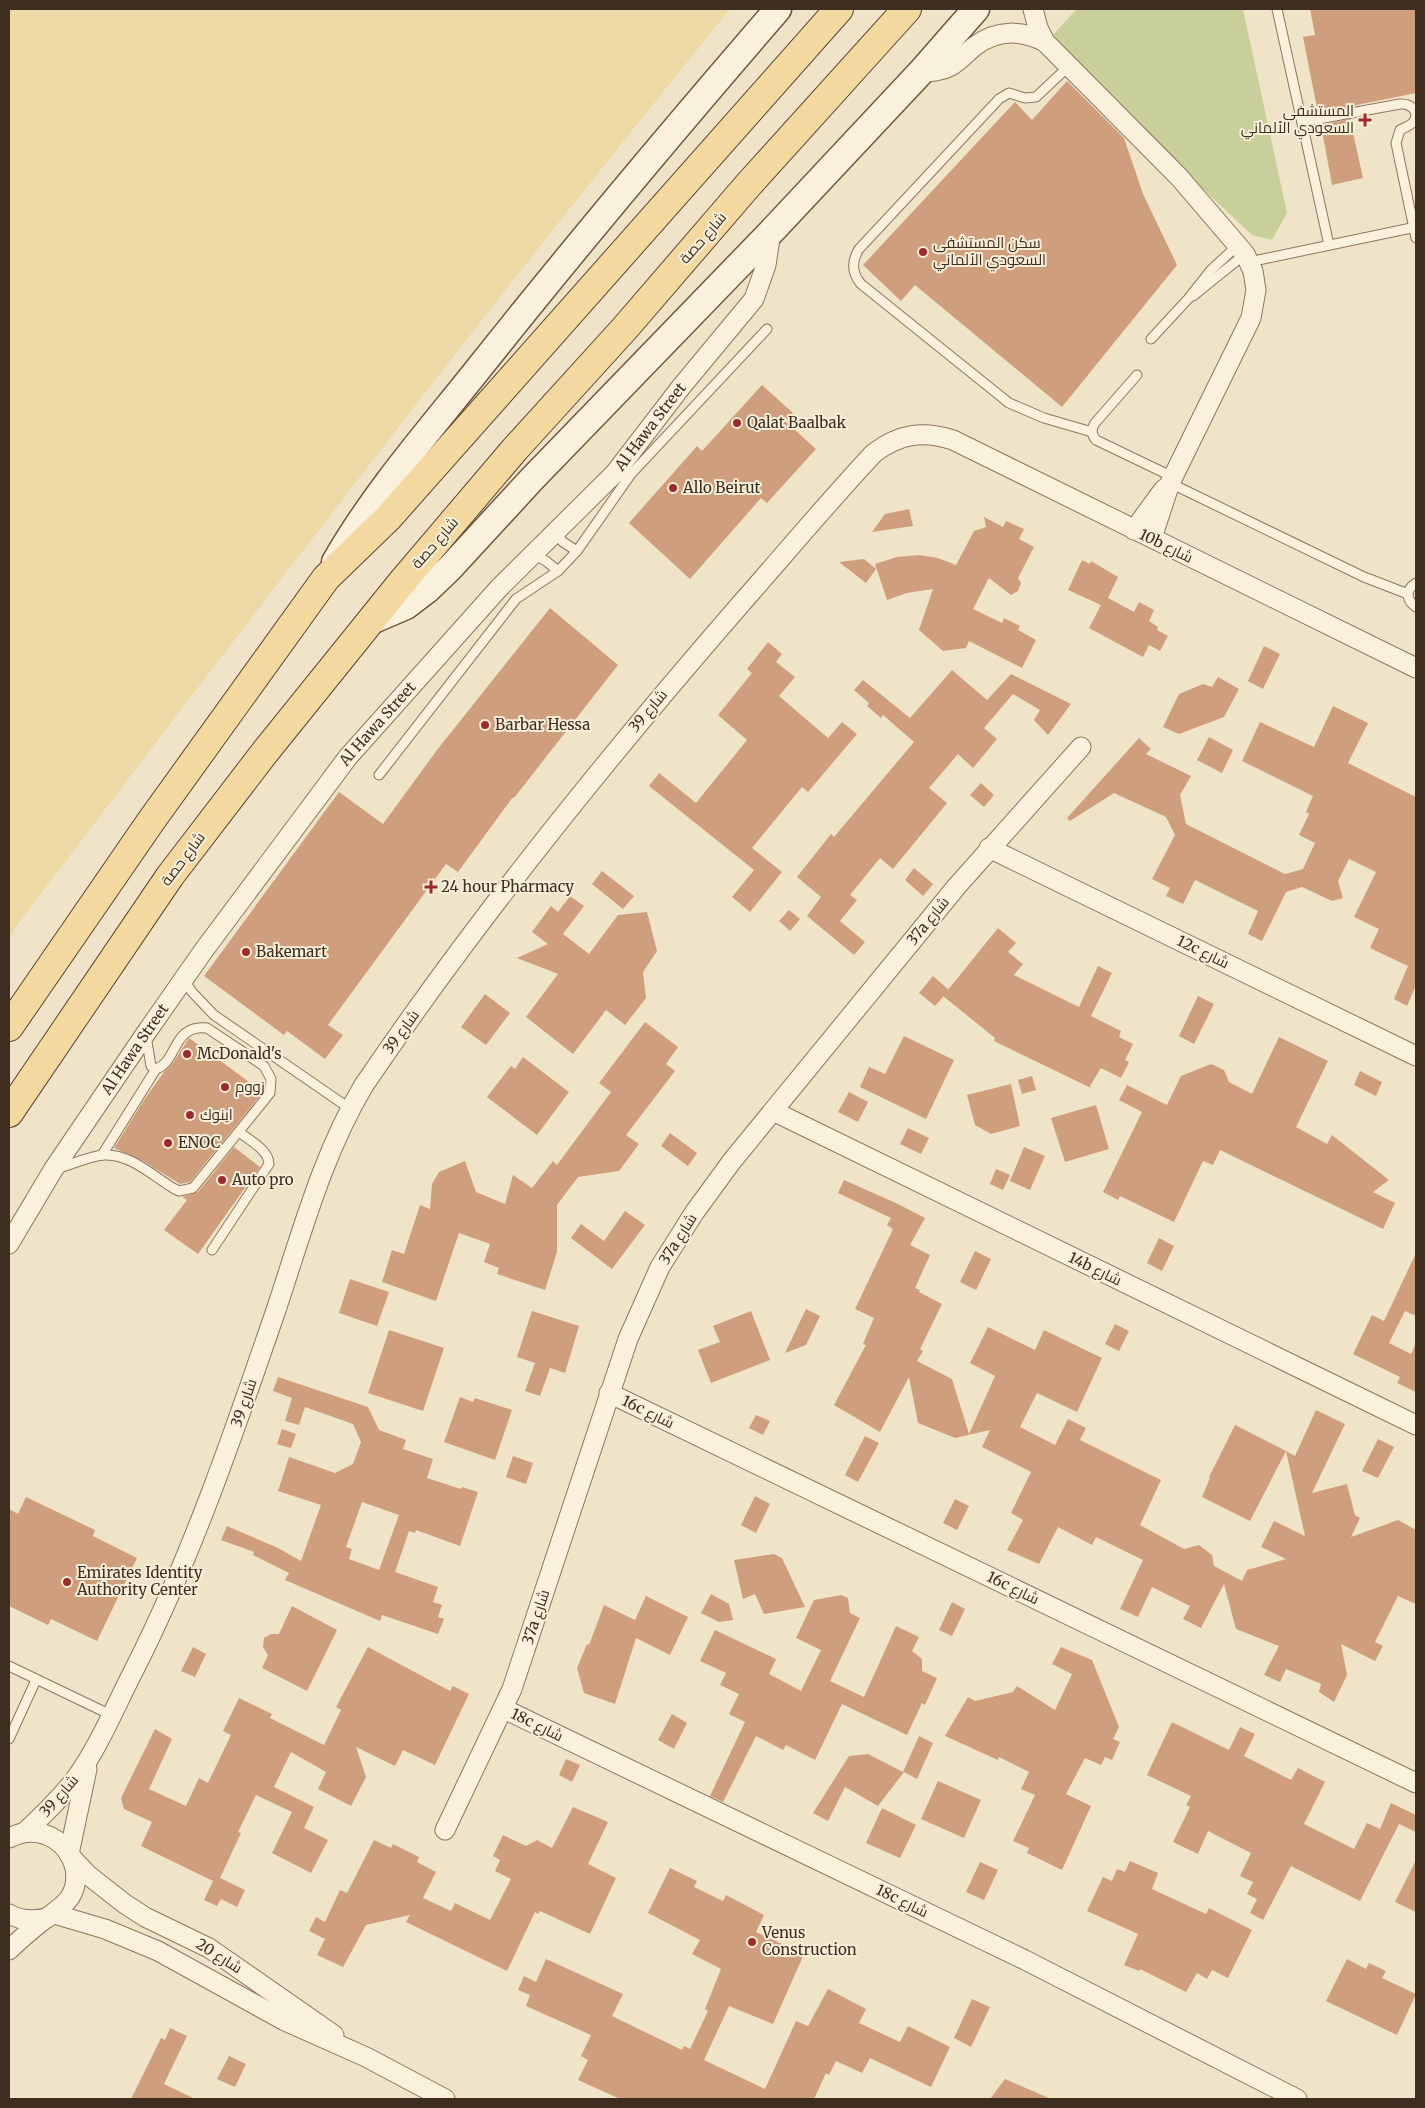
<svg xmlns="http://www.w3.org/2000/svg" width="1425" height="2108" font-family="Merriweather,Cairo,serif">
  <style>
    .green { fill: #c9cf9b }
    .sand { fill: #ecd9a5 }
    .building { fill: #cf9f7d; fill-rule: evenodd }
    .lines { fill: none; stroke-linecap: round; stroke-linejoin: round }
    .service-casing { stroke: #8d765c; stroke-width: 11 }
    .minor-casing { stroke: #8d765c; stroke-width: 21 }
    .secondary-casing { stroke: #6f573f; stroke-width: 29 }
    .primary-casing { stroke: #5b4430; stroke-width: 30 }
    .service { stroke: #faf1dc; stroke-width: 9 }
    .minor { stroke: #faf1dc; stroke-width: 19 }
    .secondary { stroke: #faf1dc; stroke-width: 26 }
    .primary { stroke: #f3d9a0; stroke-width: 28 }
    .poi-dot { fill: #9e2a2b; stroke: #f7eed8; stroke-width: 2 }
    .labels { text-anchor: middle; stroke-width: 4; stroke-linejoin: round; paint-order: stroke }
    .poi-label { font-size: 15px; fill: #3d2e20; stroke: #f7eed8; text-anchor: start }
    .street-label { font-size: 15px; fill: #3d2e20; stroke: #f7eed8 }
  </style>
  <rect width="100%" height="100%" fill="#f0e4c8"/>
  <!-- green -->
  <polygon class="green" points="1077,9 1243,9 1287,213 1272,240 1252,235 1046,42"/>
  <!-- sand -->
  <path class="sand" d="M9,9H730C486,309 252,616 18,924L9,938Z"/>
  <!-- building -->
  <g class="building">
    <polygon points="1310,9 1416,9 1416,93 1318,113 1303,37 1315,35"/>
    <polygon points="1067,81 1124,138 1143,194 1177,265 1062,407 915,285 901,301 863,265 1015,102 1032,120"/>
    <polygon points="1350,119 1363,178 1332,185 1321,125"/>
    <polygon points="762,385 793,413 785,421 816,449 767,503 761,498 690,579 629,523 697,446 702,451"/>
    <polygon points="909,509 913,526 872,532 885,514"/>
    <polygon points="984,517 1003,527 1006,521 1024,529 1019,539 1034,547 1018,578 1021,583 1018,591 1011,595 989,578 973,609 1002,623 1004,618 1020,626 1018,630 1036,640 1022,668 969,641 966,648 943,651 919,630 933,589 907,593 887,600 875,564 897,557 919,555 938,558 956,565 974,531 986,527"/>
    <polygon points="864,559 876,569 866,583 839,562"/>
    <polygon points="1082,560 1090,564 1091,561 1118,577 1108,598 1134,612 1139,602 1154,610 1149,621 1158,627 1157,630 1168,636 1160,651 1149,645 1143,657 1089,628 1101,605 1068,590"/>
    <polygon points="550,608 618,665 514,798 513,797 458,872 446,864 328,1025 343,1035 325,1059 287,1031 284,1035 204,976 339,792 383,824 437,750"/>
    <polygon points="768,642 782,654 776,662 795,677 779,696 828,738 842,722 857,734 808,792 802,787 752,848 782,872 750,912 732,897 754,870 649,786 659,773 696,803 747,740 718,715 752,673 747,669"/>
    <polygon points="1264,646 1280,654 1263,689 1248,681"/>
    <polygon points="952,670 987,700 1011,674 1071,704 1048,735 1034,720 1040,710 1013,694 984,728 997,739 973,768 958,754 929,788 947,803 893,869 880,858 850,895 857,900 840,921 865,942 854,955 807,916 821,897 797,877 831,834 834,837 914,742 883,715 881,718 867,706 869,703 854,690 863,680 910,718"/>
    <polygon points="1218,677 1239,689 1224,717 1179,734 1163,727 1179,694 1203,684 1212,687"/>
    <polygon points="1333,706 1368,723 1348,763 1416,797 1416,985 1407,1006 1394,999 1408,966 1370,948 1379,929 1354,917 1376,872 1349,859 1338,881 1343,898 1332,901 1302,887 1286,892 1262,941 1248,934 1258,911 1195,880 1183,904 1166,896 1170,888 1152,879 1175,835 1166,817 1114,793 1070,821 1067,818 1139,738 1151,749 1146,754 1191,776 1180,795 1186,824 1285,874 1303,869 1315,843 1299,835 1309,814 1306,812 1313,796 1242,761 1260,722 1314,747"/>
    <polygon points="1209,737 1233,750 1222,773 1197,760"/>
    <polygon points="981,783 994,795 984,807 970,795"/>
    <polygon points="914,868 933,884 923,896 905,880"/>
    <polygon points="602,871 634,896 623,909 592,884"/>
    <polygon points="570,896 584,906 563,934 589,954 618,915 647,912 657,951 643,972 646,998 625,1025 606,1010 573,1054 526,1017 558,974 517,958 548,944 532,932 551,906 558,912"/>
    <polygon points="789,910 800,919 790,931 779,921"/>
    <polygon points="998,928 1016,943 1008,952 1023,964 1014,975 1079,1007 1098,966 1112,973 1091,1016 1121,1031 1119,1037 1133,1044 1125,1060 1129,1062 1121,1078 1101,1068 1090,1086 1091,1088 994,1041 995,1038 943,996"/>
    <polygon points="933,976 949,990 935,1006 919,993"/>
    <polygon points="485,994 510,1013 486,1045 461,1027"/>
    <polygon points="1198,996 1214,1004 1194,1044 1179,1036"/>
    <polygon points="645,1022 678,1047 666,1064 675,1071 626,1135 639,1144 619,1171 578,1177 557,1205 557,1252 545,1290 497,1274 499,1268 484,1262 490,1244 459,1233 436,1301 382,1282 392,1250 404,1254 420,1205 430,1209 432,1184 439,1172 465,1161 476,1192 505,1204 513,1175 532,1188 553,1161 557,1165 611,1092 599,1083"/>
    <polygon points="904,1036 954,1060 926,1119 860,1087 869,1067 885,1074"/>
    <polygon points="1279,1037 1328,1061 1296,1127 1327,1144 1332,1135 1389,1180 1373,1192 1395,1203 1383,1229 1220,1150 1213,1165 1203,1161 1174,1222 1120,1196 1118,1200 1103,1192 1142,1112 1119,1100 1127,1085 1167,1105 1181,1076 1211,1064 1224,1070 1229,1082 1252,1094"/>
    <polygon points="189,1038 263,1092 190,1182 180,1184 143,1161 114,1148 144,1100 164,1072 173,1063"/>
    <polygon points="523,1057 569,1092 537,1135 487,1097 511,1066 515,1069"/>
    <polygon points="1360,1071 1382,1082 1376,1096 1354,1085"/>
    <polygon points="1032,1076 1036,1090 1022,1094 1018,1080"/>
    <polygon points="1011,1084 1020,1126 991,1134 975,1125 967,1095"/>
    <polygon points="849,1092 868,1102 858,1122 838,1112"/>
    <polygon points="1096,1105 1109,1149 1065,1162 1051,1118"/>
    <polygon points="908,1128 929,1138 921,1154 900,1144"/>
    <polygon points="670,1133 697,1153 688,1166 661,1146"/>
    <polygon points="234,1147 260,1167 198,1254 164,1230 187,1200 182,1197 198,1192"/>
    <polygon points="1024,1147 1045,1156 1030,1190 1010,1181"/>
    <polygon points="996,1169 1010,1175 1003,1190 990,1184"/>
    <polygon points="844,1180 898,1204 925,1218 910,1245 930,1255 915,1288 920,1290 919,1292 942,1304 920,1349 923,1351 917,1361 952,1379 969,1434 995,1376 970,1363 988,1327 1035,1350 1044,1330 1102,1358 1077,1412 1037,1393 1020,1427 1055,1445 1068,1419 1086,1428 1080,1440 1161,1480 1140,1525 1184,1549 1199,1545 1212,1555 1214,1566 1242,1581 1247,1570 1286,1559 1261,1547 1274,1521 1305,1536 1286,1451 1295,1456 1316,1410 1345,1424 1312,1493 1347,1484 1355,1515 1360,1518 1351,1537 1398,1520 1416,1530 1416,1604 1398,1596 1375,1642 1383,1646 1375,1661 1341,1644 1347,1675 1334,1702 1319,1692 1321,1684 1286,1669 1280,1682 1264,1675 1279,1646 1236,1629 1224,1584 1201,1628 1183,1619 1190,1606 1152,1587 1138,1617 1120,1609 1143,1560 1096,1537 1092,1545 1058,1527 1039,1564 1007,1550 1023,1520 1011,1513 1031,1472 982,1447 990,1430 955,1438 918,1423 909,1377 880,1432 834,1405 866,1345 863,1344 874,1318 855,1309 893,1229 887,1225 891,1218 838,1193"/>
    <polygon points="625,1211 645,1225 612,1269 571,1238 581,1224 604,1241"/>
    <polygon points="1159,1238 1174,1246 1162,1271 1147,1263"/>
    <polygon points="975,1251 991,1259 976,1290 960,1282"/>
    <polygon points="1416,1253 1416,1316 1405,1311 1389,1343 1411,1354 1416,1343 1416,1392 1397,1383 1400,1377 1353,1354 1372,1315 1384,1321"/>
    <polygon points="350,1279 389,1292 377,1326 339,1313"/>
    <polygon points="806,1309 820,1316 806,1345 785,1353"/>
    <polygon points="532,1311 579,1326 565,1373 550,1368 540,1396 525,1391 535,1363 517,1357"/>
    <polygon points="751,1311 770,1360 711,1383 698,1350 720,1342 713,1326"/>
    <polygon points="1115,1324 1129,1331 1119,1351 1105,1344"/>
    <polygon points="389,1330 444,1348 423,1411 368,1393"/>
    <path d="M278,1377L368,1407L379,1430L406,1440L403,1449L433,1459L427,1478L461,1489L462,1487L478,1492L460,1546L416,1530L415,1533L409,1531L395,1572L438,1587L433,1602L442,1605L438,1617L444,1619L438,1634L382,1615L380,1621L285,1580L289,1573L253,1555L254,1552L221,1540L227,1526L278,1548L301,1561L321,1505L278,1491L289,1457L335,1473L353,1464L361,1442L353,1424L305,1407L299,1425L285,1421L292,1398L273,1391ZM362,1502L399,1515L379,1570L349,1559L352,1549L346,1547Z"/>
    <polygon points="460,1397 473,1402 475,1398 512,1410 495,1460 444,1442"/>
    <polygon points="756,1415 770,1421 763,1435 749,1428"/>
    <polygon points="1235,1425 1286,1451 1250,1521 1202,1497 1210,1478 1209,1477"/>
    <polygon points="282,1429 296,1434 291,1448 277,1444"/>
    <polygon points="865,1436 879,1443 858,1482 845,1475"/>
    <polygon points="1378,1439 1394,1447 1378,1478 1362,1471"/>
    <polygon points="513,1456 533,1463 526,1484 506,1477"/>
    <polygon points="755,1496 770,1504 756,1533 741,1525"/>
    <polygon points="26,1497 95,1530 93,1536 137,1558 97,1641 51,1619 48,1625 9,1606 9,1509 18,1514"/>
    <polygon points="955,1499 969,1506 957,1530 943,1523"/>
    <polygon points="774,1554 782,1558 805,1607 764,1614 755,1594 743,1599 734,1560"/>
    <polygon points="711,1594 729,1604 733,1620 719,1622 701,1613"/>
    <polygon points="841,1595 848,1598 850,1613 860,1618 830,1681 864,1697 896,1626 919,1637 912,1651 922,1659 922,1671 937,1678 925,1705 922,1703 907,1735 842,1704 815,1760 786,1745 783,1750 756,1736 723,1802 710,1796 745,1722 729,1714 739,1694 720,1685 726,1673 700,1661 715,1630 776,1659 769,1674 801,1691 821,1650 796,1638 814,1600"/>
    <polygon points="646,1596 688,1617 670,1655 636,1638 615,1704 584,1693 577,1668 587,1644 589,1645 604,1605 635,1620"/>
    <polygon points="952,1602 965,1609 952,1636 939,1630"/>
    <polygon points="292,1606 337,1630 307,1691 262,1668 268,1655 263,1647 264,1638 271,1634 279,1634"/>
    <polygon points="193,1647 206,1654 195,1677 181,1671"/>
    <polygon points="368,1647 450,1691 453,1686 469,1694 435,1765 403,1750 395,1766 356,1747 366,1777 351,1806 318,1789 326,1772 291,1752 274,1787 314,1807 304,1828 328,1840 311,1873 272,1853 292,1812 256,1795 238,1832 241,1833 220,1878 245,1890 237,1907 221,1899 217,1906 204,1900 213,1881 141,1846 152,1822 124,1809 121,1798 155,1729 172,1739 149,1789 186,1806 199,1778 208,1783 231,1735 223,1731 239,1698 272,1714 270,1718 324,1745 341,1710 336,1707"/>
    <polygon points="1061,1647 1092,1660 1119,1727 1113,1739 1120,1742 1112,1760 1105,1757 1101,1765 1085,1758 1066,1794 1091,1806 1062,1870 1027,1853 1029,1848 1013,1841 1035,1795 1021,1789 1029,1772 999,1757 998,1760 945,1736 968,1697 975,1701 1013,1692 1017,1686 1055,1710 1072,1674 1052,1664"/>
    <polygon points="672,1714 687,1723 674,1749 658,1740"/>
    <polygon points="1172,1722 1229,1750 1240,1727 1255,1734 1244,1756 1291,1780 1298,1768 1325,1782 1304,1824 1354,1849 1367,1823 1380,1829 1391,1803 1416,1815 1416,1832 1399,1824 1360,1901 1291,1866 1263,1920 1250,1913 1257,1899 1247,1894 1253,1882 1240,1876 1251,1853 1208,1831 1198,1854 1173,1842 1190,1807 1186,1805 1191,1796 1147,1775"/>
    <polygon points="919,1736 933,1743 917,1779 904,1772 878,1806 845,1787 828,1821 813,1813 849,1756 868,1754 903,1772"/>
    <polygon points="566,1759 580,1765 572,1782 559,1775"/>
    <polygon points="938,1781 981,1800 964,1838 921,1819"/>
    <polygon points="573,1807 608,1822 588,1864 616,1878 590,1934 540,1911 538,1914 535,1912 507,1971 406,1922 410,1915 366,1925 343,1967 317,1955 325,1939 309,1931 316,1917 325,1922 340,1890 347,1893 374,1840 391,1848 393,1844 419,1857 417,1862 436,1872 423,1898 451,1911 455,1903 490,1920 511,1879 495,1871 500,1860 493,1856 503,1835 526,1846 537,1840 552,1848"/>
    <polygon points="882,1808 916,1825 900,1858 866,1843"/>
    <polygon points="1416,1860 1416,1912 1395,1902"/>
    <polygon points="1130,1861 1158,1873 1152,1889 1206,1914 1209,1908 1252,1930 1228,1978 1212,1970 1207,1979 1197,1973 1186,1992 1140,1969 1139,1971 1124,1965 1138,1934 1087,1911 1103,1877 1112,1881 1117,1869 1125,1872"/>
    <polygon points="980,1862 998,1870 984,1900 966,1892"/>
    <polygon points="670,1868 697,1881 694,1887 723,1901 726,1895 764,1915 756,1932 804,1954 773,2024 729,2006 704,2060 765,2089 796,2021 808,2026 828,1989 866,2009 859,2023 900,2042 908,2026 950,2047 931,2087 870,2058 862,2073 836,2061 829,2075 826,2073 814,2099 620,2099 578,2080 588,2060 581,2056 591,2035 526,2006 530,1995 518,1990 524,1976 536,1982 546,1959 623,1994 612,2016 682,2050 684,2046 690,2049 708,2011 705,2009 721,1969 692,1954 700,1940 648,1913"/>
    <polygon points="1347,1959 1366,1969 1369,1963 1386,1971 1382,1978 1416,1994 1397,2035 1326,2001"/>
    <polygon points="972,1999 990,2007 971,2047 954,2038"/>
    <polygon points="170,2028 187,2036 164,2084 195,2099 131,2099 161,2038 165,2040"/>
    <polygon points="229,2056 246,2064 235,2087 217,2079"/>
    <polygon points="1005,2079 1051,2099 990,2099"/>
  </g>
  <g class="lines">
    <!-- service casing -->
    <g class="service-casing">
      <g id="service">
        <polyline points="1277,9 1329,245"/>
        <path d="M1069,66L1036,97L1025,98L1009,93L999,99L859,249C851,262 852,273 861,284L1009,403L1044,418L1092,432"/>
        <path d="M1302,122L1400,104C1410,103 1420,111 1414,121C1411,126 1405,127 1400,130L1396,143L1416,238"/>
        <polyline points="1249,262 1416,227"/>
        <polyline points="1193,296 1245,254"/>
        <polyline points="1151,339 1188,299 1211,270 1238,245"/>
        <path d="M1137,375L1095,423C1091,429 1091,434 1096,440L1173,477"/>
        <polyline points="1170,483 1364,577 1408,594"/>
        <polyline points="555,532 563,542 577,551"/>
        <polyline points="533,554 546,561 558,571"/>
        <path d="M1416,583C1405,590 1406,600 1416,607"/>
        <polyline points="379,775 516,599 558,571 577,551 631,474 767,329"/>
        <polyline points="184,980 192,992 214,1015 349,1108"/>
        <polyline points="102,1155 156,1069"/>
        <path d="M56,1169C71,1165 89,1156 104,1155C129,1153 153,1176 173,1188L179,1191L193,1188L270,1093L271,1079L264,1066L207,1028C172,1024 178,1062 156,1069L151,1066L146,1036"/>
        <path d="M212,1250L269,1164C269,1150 249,1140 239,1132"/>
        <polyline points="9,1666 111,1715"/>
        <polyline points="9,1739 36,1680"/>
      </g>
    </g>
    <!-- minor casing -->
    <g class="minor-casing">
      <g id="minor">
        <polyline points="1033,9 1038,28 1045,42 1179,177 1245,254 1253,271 1256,290 1251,318 1170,483 1152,538"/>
        <path d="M920,73C931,72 941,71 951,66C960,61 967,52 975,46C997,29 1022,30 1045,42"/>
        <polyline points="1134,530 1164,489"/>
        <polyline points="989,848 1416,1056"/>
        <polyline points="773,1111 1416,1425"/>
        <path id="s1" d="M9,1244L53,1170L146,1033L204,950L348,757L499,588L615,473L681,387L754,299L766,265L771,232"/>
        <polyline points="609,1393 1416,1783"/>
        <polyline points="504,1709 1025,1960 1297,2099"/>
        <polyline points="445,1830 512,1689 628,1339 660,1267 694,1213 732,1161 957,886 1081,747"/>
        <path d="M25,1832C43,1815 61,1798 76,1778C99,1746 115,1707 133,1672C192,1556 233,1435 275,1313C301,1236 322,1155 364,1085C478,917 606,759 739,606C784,555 828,502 874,453C899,434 923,430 953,440L1416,668"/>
        <path d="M9,1838C25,1830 41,1830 56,1840C65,1846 72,1856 75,1868C80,1898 61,1907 41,1922C30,1931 19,1940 9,1950"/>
        <polyline points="69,1854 87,1769"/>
        <polyline points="71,1857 88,1875 125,1904 145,1917 209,1948 334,2035"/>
        <path d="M9,1914C21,1921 33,1921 47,1918"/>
        <polyline points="54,1914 105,1929 158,1951 285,2021 366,2057 445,2099"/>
      </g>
    </g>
    <!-- secondary casing -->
    <g class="secondary-casing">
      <g id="secondary">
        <path d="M335,562C375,492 429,431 479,368C576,246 676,127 778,9"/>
        <polyline points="371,621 406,606 427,590 450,568 532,479 771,232 920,73 976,9"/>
      </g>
    </g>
    <!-- primary casing -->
    <g class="primary-casing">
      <g id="primary">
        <polyline points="9,1027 151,821 326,578 388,518 839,9"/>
        <polyline points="9,1113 170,876 265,752 402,582 515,449 625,328 749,184 907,9"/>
      </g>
    </g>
    <!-- service -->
    <use href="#service" class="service"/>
    <!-- minor -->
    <use href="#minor" class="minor"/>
    <!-- secondary -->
    <use href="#secondary" class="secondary"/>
    <!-- primary -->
    <use href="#primary" class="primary"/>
  </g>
  <!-- markers -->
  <g class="poi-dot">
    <path d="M1362.5 112.5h5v5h5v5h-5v5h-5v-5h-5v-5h5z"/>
    <circle cx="923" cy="252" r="5"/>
    <circle cx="737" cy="423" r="5"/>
    <circle cx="673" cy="488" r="5"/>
    <circle cx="485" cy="725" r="5"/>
    <path d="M428.5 879.5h5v5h5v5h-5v5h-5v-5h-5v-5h5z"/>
    <circle cx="246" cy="952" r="5"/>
    <circle cx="187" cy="1054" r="5"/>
    <circle cx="225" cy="1087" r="5"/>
    <circle cx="190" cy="1115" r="5"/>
    <circle cx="168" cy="1143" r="5"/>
    <circle cx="222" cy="1180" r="5"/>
    <circle cx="67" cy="1582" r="5"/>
    <circle cx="752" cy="1942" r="5"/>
  </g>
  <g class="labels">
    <!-- poi labels -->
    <g class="poi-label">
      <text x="1354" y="116" text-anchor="end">المستشفى<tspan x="1354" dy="17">السعودي الألماني</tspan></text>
      <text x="933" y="248">سكن المستشفى<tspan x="933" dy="17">السعودي الألماني</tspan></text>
      <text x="747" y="428">Qalat Baalbak</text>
      <text x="683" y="493">Allo Beirut</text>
      <text x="495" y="730">Barbar Hessa</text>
      <text x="441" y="892">24 hour Pharmacy</text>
      <text x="256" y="957">Bakemart</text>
      <text x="197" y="1059">McDonald's</text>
      <text x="235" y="1092">زووم</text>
      <text x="200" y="1120">اينوك</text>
      <text x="178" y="1148">ENOC</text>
      <text x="232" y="1185">Auto pro</text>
      <text x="77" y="1578">Emirates Identity<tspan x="77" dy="17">Authority Center</tspan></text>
      <text x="762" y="1938">Venus<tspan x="762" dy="17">Construction</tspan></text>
    </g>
    <!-- street labels -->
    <g class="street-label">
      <text transform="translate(703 238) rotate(-49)" y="5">شارع حصة</text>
      <text dy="5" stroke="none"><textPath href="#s1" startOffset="1042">Al Hawa Street</textPath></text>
      <text transform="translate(435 543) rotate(-49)" y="5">شارع حصة</text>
      <text transform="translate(1166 546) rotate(26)" y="5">10b شارع</text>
      <text transform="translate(648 711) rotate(-50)" y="5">شارع 39</text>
      <text dy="5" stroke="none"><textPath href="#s1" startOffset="638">Al Hawa Street</textPath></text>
      <text transform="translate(183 859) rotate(-53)" y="5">شارع حصة</text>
      <text transform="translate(928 921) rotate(-51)" y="5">37a شارع</text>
      <text transform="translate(1203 952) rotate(26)" y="5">12c شارع</text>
      <text transform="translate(401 1032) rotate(-54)" y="5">شارع 39</text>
      <text dy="5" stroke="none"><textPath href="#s1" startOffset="232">Al Hawa Street</textPath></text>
      <text transform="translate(678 1239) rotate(-58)" y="5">37a شارع</text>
      <text transform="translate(1095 1269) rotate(26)" y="5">14b شارع</text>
      <text transform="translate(244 1403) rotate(-71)" y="5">شارع 39</text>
      <text transform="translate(648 1412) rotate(26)" y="5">16c شارع</text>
      <text transform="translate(1013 1588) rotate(26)" y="5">16c شارع</text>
      <text transform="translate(536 1617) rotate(-72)" y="5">37a شارع</text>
      <text transform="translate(537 1725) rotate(26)" y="5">18c شارع</text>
      <text transform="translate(59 1796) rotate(-49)" y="5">شارع 39</text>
      <text transform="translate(902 1901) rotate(26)" y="5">18c شارع</text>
      <text transform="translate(219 1956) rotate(32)" y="5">شارع 20</text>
    </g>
  </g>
  <!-- border -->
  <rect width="1425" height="2108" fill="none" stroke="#3d2e20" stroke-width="20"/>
</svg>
